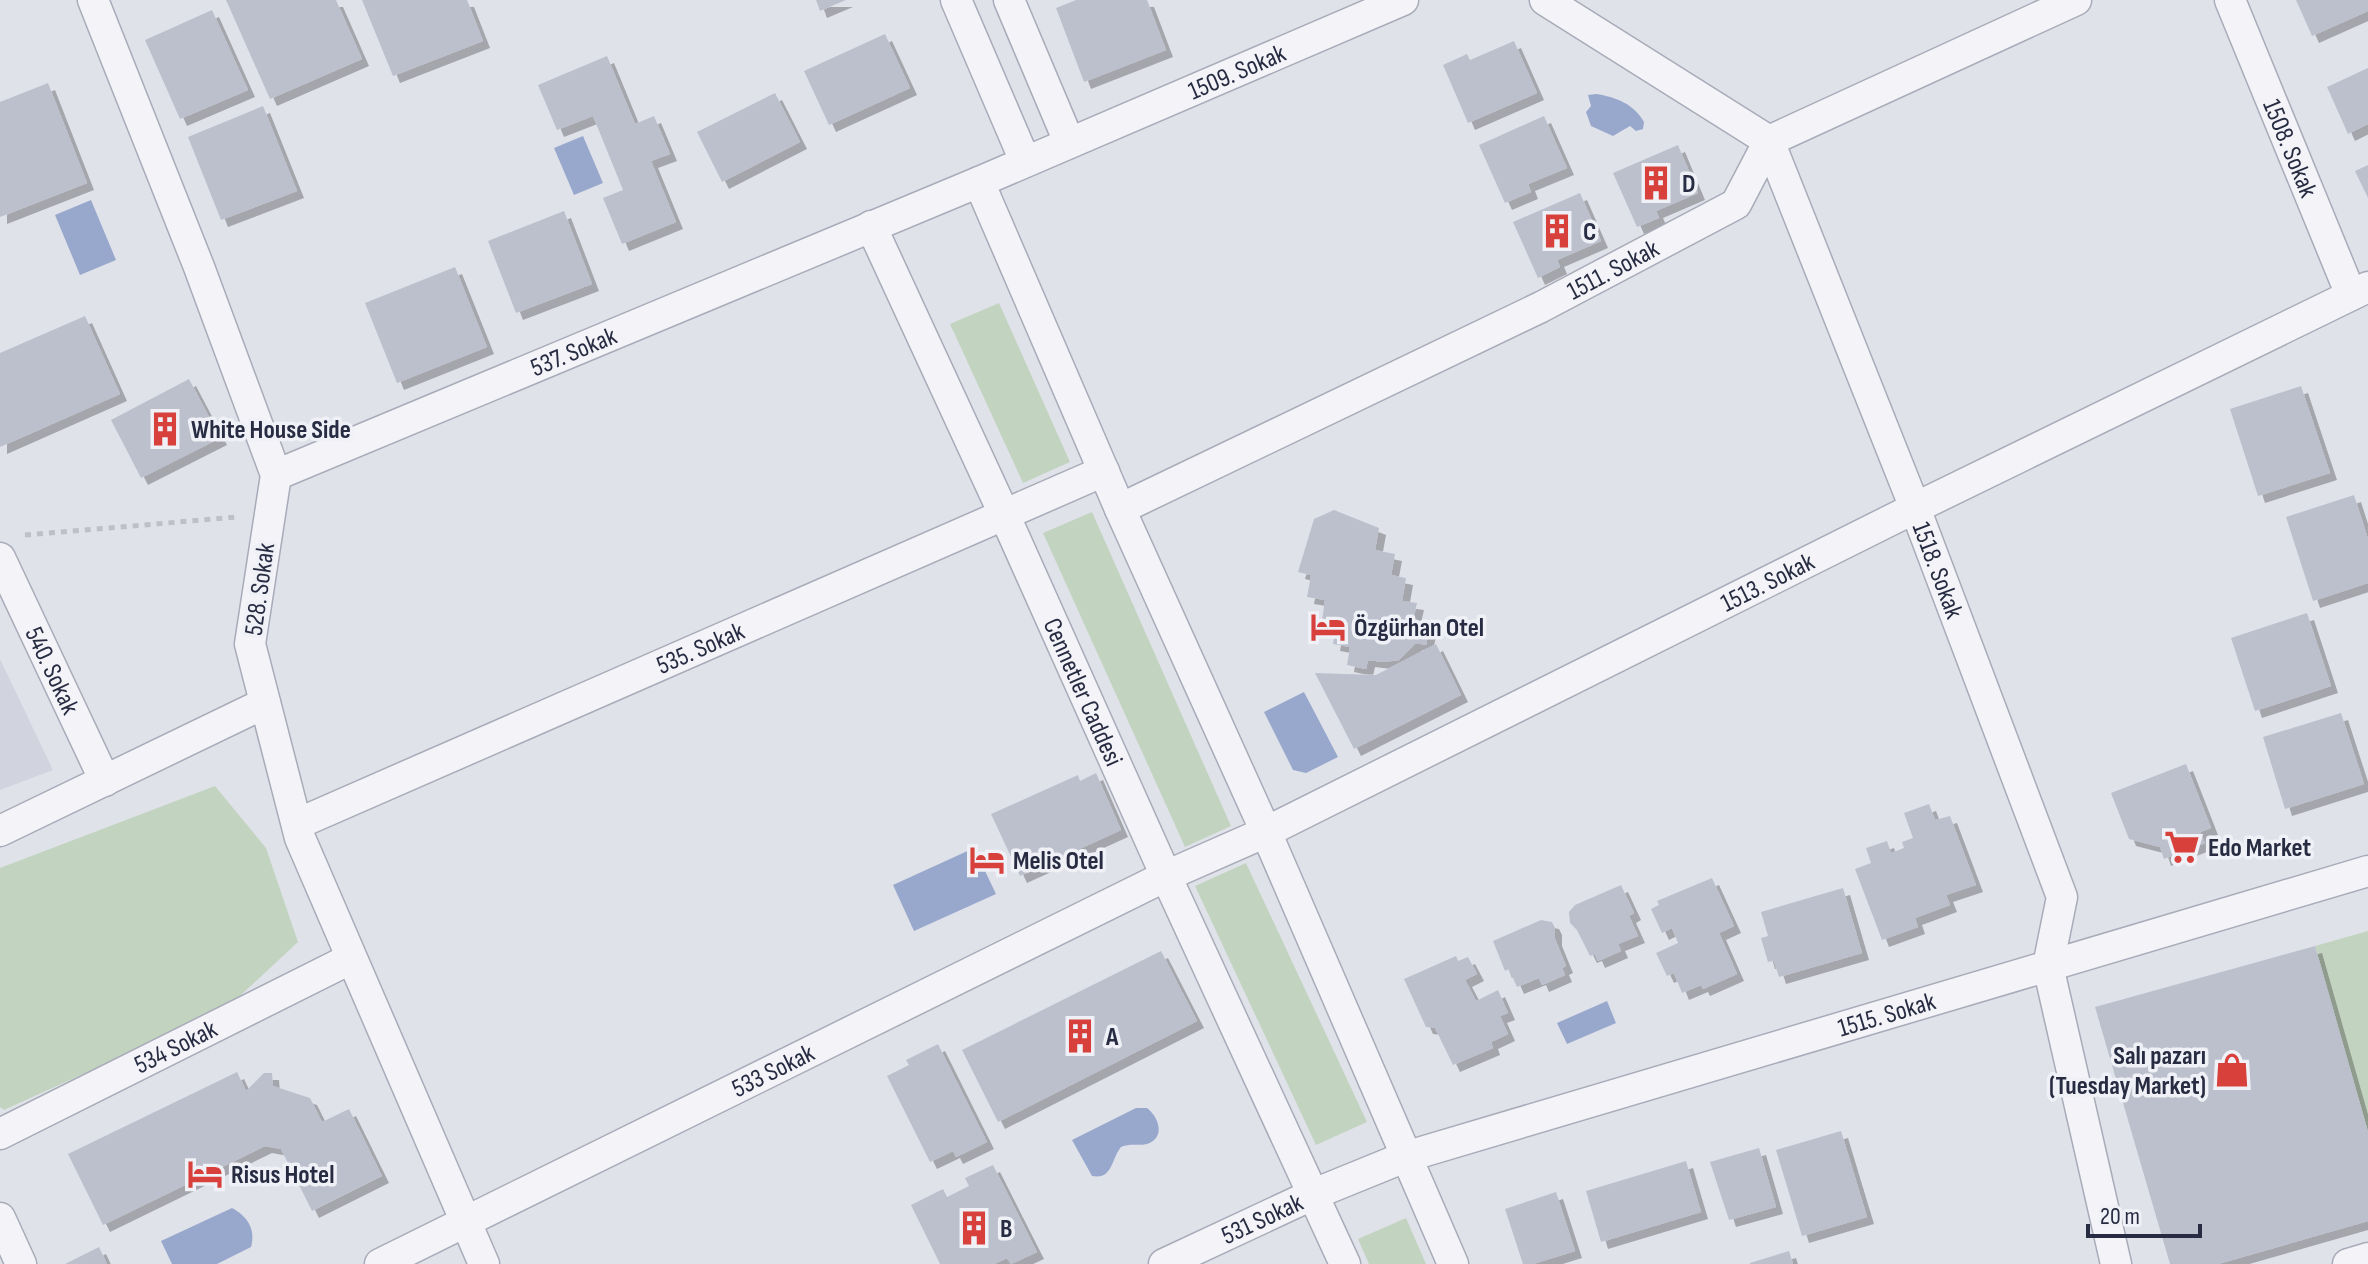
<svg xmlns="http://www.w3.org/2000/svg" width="2368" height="1264" font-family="'Sofia Sans Condensed',sans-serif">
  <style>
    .built { fill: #d1d4df }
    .green { fill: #c2d4c0 }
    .water { fill: #98a8cc }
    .building { fill: #bcc0cd; filter: url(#shadow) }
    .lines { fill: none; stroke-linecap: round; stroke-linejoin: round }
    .minor-casing { stroke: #a8abb8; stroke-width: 33 }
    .path { stroke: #bebfc9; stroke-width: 5; stroke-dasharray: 6 6; stroke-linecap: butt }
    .minor { stroke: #f3f3f8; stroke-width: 30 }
    .labels { text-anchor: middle; stroke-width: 7; stroke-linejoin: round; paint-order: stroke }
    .street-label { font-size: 26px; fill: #272c42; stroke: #eff1f7 }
    .poi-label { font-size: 26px; font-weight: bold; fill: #272c42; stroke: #eff1f7; text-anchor: start }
  </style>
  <defs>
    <filter id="shadow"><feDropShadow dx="7" dy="7" stdDeviation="0" flood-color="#0004"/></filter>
  </defs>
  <rect width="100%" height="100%" fill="#e0e2ea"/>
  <!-- built -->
  <polygon class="built" points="0,659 53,770 0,790"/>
  <!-- green -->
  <g class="green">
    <polygon points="999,303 1070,462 1023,483 950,324"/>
    <polygon points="1092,512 1231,826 1185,847 1043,533"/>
    <polygon points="215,786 266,848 298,942 226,1009 4,1110 0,1107 0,868"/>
    <polygon points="1246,863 1367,1122 1316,1145 1195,886"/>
    <polygon points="2368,931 2368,1132 2315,946"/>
    <polygon points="1406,1218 1426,1264 1369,1264 1358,1239"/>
  </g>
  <!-- water -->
  <g class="water">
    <path d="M1596,94C1616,97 1634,104 1644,122L1643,129L1636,131L1630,126L1613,136L1591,126L1586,112L1591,106L1588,95Z"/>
    <polygon points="583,136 603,183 574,195 554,148"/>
    <polygon points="91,200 116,260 80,275 55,215"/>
    <polygon points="1304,692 1338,757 1306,773 1293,770 1264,712"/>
    <polygon points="974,848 996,894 914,931 893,885"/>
    <polygon points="1607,1001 1616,1023 1567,1044 1557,1023"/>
    <path d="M1136,1108H1147C1159,1117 1166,1138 1147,1144C1138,1146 1130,1143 1121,1147C1111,1159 1113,1180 1092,1176L1072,1140Z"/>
    <path d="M232,1208C247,1216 256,1229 251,1247L217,1264H172L161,1241Z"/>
  </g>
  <!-- building -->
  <g class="building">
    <polygon points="226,0 336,0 362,59 270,99"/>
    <polygon points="362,0 467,0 483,41 393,76"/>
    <polygon points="816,0 846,0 820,11"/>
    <polygon points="1076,0 1147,0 1166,50 1084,82 1056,8"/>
    <polygon points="2296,0 2368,0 2368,11 2312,36"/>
    <polygon points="212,10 248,90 180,119 145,40"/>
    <polygon points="885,34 910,88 829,125 804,71"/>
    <polygon points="1514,41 1537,93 1468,123 1443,65 1467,54 1470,60"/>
    <polygon points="607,56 635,124 654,116 670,154 651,161 676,222 622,244 603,198 623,190 593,116 557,130 538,85"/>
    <polygon points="2368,68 2368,124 2348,134 2327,87"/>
    <polygon points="48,83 87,183 0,217 0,102"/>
    <polygon points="775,93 800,142 722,182 697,132"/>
    <polygon points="263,106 297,191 221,220 188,137"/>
    <polygon points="1544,116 1567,168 1528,184 1531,192 1505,203 1479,145"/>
    <polygon points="1678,145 1698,193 1656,211 1659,218 1637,227 1613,173"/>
    <polygon points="2368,165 2368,198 2355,171"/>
    <polygon points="1580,193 1601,241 1557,260 1560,267 1538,278 1513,222"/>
    <polygon points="564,211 592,284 516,313 488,241"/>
    <polygon points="455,267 487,347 397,383 365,303"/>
    <polygon points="85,316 120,394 0,447 0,353"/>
    <polygon points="189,379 220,438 141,478 111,420"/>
    <polygon points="2301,386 2330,473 2258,496 2230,409"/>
    <polygon points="2354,495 2368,539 2368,583 2313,601 2286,517"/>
    <polygon points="1334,510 1379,528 1375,550 1395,554 1391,575 1406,578 1402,601 1417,603 1413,620 1430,623 1426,645 1416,643 1399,660 1384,662 1368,660 1366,669 1347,665 1350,647 1333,644 1337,622 1322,620 1325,600 1307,597 1311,575 1298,572 1314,519"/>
    <polygon points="2307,613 2331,686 2255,711 2231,638"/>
    <polygon points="1436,644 1461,695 1354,749 1315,673 1376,675"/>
    <polygon points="2341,713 2364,784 2285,809 2263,737"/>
    <polygon points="2186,764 2211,828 2200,832 2205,843 2164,859 2160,847 2129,839 2111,793"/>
    <polygon points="1096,773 1121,830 1020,876 991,814 1078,775 1080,781"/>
    <polygon points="1929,804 1935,820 1950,816 1976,885 1946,895 1950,905 1915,918 1918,927 1882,940 1855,869 1871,863 1866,848 1887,841 1891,853 1904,848 1902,842 1913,838 1904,813"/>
    <polygon points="1712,878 1734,926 1719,933 1737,974 1703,989 1701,985 1682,993 1674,973 1667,976 1656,953 1678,943 1672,928 1662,933 1651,909 1659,905 1657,901"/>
    <polygon points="1621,885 1634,913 1629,916 1638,936 1618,944 1621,951 1598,961 1595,954 1590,956 1577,930 1570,923 1569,912 1575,905"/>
    <polygon points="1843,888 1862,953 1779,977 1774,961 1768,962 1761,938 1768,936 1761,912"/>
    <polygon points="1541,920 1552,922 1555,928 1555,939 1566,966 1562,968 1565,975 1542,985 1539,978 1517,987 1509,969 1505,971 1493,941"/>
    <polygon points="2315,946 2368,1132 2368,1221 2218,1264 2170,1264 2095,1007"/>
    <polygon points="1161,951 1197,1021 998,1122 962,1050"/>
    <polygon points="1456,956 1458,961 1468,957 1477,974 1465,980 1476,1001 1498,990 1508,1013 1500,1016 1508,1034 1491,1042 1493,1048 1453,1065 1435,1028 1426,1027 1404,979"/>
    <polygon points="938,1044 987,1142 956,1157 953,1151 930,1162 887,1076 909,1065 906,1060"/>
    <polygon points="237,1072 246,1091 264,1073 272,1073 273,1086 310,1098 322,1122 349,1109 382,1176 312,1211 281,1149 265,1146 103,1225 68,1154"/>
    <polygon points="1841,1131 1867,1217 1802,1236 1776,1150"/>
    <polygon points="1759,1148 1776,1207 1729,1220 1710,1162"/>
    <polygon points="1686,1161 1701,1212 1601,1242 1586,1191"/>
    <polygon points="993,1165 1037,1252 1011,1264 1007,1258 994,1264 940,1264 911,1205 943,1189 947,1197 969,1186 965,1178"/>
    <polygon points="1556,1192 1575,1251 1533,1264 1523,1264 1505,1209"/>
    <polygon points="99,1247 107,1264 65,1264"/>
    <polygon points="1789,1251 1793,1264 1750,1264 1750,1263"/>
  </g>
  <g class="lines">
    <!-- minor casing -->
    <g class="minor-casing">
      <g id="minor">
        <polyline points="93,0 199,267 276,475 250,644 300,838 484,1264"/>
        <polyline points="956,0 1025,161"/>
        <polyline points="1009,0 1069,142"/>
        <path id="s1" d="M1545,0L1769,141L1915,508L2062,897L2048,966L2116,1264"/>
        <path id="s2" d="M2230,0L2351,295"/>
        <polyline points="979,182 1120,509 1266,832 1453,1264"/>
        <path id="s3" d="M871,226L1004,514L1166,876L1345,1264"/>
        <path id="s4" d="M276,475L979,182L1403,0"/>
        <path id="s5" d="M1120,509L1541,307L1736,204L1769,141L2076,0"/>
        <path id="s6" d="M0,558L105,781"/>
        <path id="s7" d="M297,824L1104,471"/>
        <polyline points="0,831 265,703"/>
        <path id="s8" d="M0,1134L350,959"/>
        <polyline points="0,1218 21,1264"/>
        <path id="s9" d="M380,1264L1166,876L1266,832L1915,508L2368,287"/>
        <path id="s10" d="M1164,1264L1314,1194L1405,1157L2368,871"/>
        <polyline points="2348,1264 2368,1258"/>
      </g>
    </g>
    <!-- path -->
    <polyline class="path" points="25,535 238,517"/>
    <!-- minor -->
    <use href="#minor" class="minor"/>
  </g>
  <!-- icons -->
  <defs>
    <g id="building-bare" transform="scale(2.76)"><path d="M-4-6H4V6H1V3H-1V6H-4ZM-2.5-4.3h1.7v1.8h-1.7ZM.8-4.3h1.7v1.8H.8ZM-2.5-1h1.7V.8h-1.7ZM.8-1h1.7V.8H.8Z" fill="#d8403c" stroke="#eff1f7" stroke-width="2.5" paint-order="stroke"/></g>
    <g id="hotel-bare" transform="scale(2.76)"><path d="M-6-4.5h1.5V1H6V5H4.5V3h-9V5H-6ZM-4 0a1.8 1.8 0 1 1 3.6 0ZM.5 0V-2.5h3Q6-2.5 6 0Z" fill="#d8403c" stroke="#eff1f7" stroke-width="2.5" paint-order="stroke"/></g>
    <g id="supermarket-bare" transform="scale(2.76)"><path d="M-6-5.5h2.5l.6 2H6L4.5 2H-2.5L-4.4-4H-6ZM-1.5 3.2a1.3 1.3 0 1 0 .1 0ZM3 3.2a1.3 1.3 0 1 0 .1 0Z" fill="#d8403c" stroke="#eff1f7" stroke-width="2.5" paint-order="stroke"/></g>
    <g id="shop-bare" transform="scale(2.76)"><path d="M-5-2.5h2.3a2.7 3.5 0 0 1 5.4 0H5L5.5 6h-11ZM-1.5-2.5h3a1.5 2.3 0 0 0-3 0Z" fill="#d8403c" stroke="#eff1f7" stroke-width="2.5" paint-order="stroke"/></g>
  </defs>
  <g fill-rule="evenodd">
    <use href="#building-bare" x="1656" y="183"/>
    <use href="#building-bare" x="1557" y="231"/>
    <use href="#building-bare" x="165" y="429"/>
    <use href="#hotel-bare" x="1328" y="627"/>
    <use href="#supermarket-bare" x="2182" y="847"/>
    <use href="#hotel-bare" x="987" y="860"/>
    <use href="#building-bare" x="1080" y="1036"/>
    <use href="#shop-bare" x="2232" y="1070"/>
    <use href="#hotel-bare" x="205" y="1174"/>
    <use href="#building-bare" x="974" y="1228"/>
  </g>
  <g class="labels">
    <!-- street labels -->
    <g class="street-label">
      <text dy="9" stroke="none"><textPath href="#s4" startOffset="1042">1509. Sokak</textPath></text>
      <text dy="9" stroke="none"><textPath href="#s2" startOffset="160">1508. Sokak</textPath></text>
      <text dy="9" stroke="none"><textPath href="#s5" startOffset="548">1511. Sokak</textPath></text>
      <text dy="9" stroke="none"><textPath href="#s4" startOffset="322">537. Sokak</textPath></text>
      <text dy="9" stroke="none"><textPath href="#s1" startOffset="726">1518. Sokak</textPath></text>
      <text dy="9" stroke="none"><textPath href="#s9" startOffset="1546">1513. Sokak</textPath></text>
      <text transform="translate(259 589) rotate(-82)" y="9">528. Sokak</text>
      <text dy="9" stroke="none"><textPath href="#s7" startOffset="440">535. Sokak</textPath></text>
      <text dy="9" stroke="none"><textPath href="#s6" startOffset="124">540. Sokak</textPath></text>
      <text dy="9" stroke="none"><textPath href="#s3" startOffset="512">Cennetler Caddesi</textPath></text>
      <text dy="9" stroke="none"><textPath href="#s10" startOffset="766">1515. Sokak</textPath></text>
      <text dy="9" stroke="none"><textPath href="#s8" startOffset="196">534 Sokak</textPath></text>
      <text dy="9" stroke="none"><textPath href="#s9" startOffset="438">533 Sokak</textPath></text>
      <text dy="9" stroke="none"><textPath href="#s10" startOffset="108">531 Sokak</textPath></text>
    </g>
    <!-- poi labels -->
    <g class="poi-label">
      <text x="1682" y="192">D</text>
      <text x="1583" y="240">C</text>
      <text x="191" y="438">White House Side</text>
      <text x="1354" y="636">Özgürhan Otel</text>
      <text x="2208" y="856">Edo Market</text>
      <text x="1013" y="869">Melis Otel</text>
      <text x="1106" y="1045">A</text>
      <text x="2206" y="1064" text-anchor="end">Salı pazarı<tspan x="2206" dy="30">(Tuesday Market)</tspan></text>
      <text x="231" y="1183">Risus Hotel</text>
      <text x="1000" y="1237">B</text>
    </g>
  </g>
  <!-- scale -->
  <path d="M2088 1224v12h112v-12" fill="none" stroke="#272c42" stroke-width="4"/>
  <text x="2100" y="1224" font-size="24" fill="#272c42" stroke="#eff1f7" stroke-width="6" paint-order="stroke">20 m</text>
</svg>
